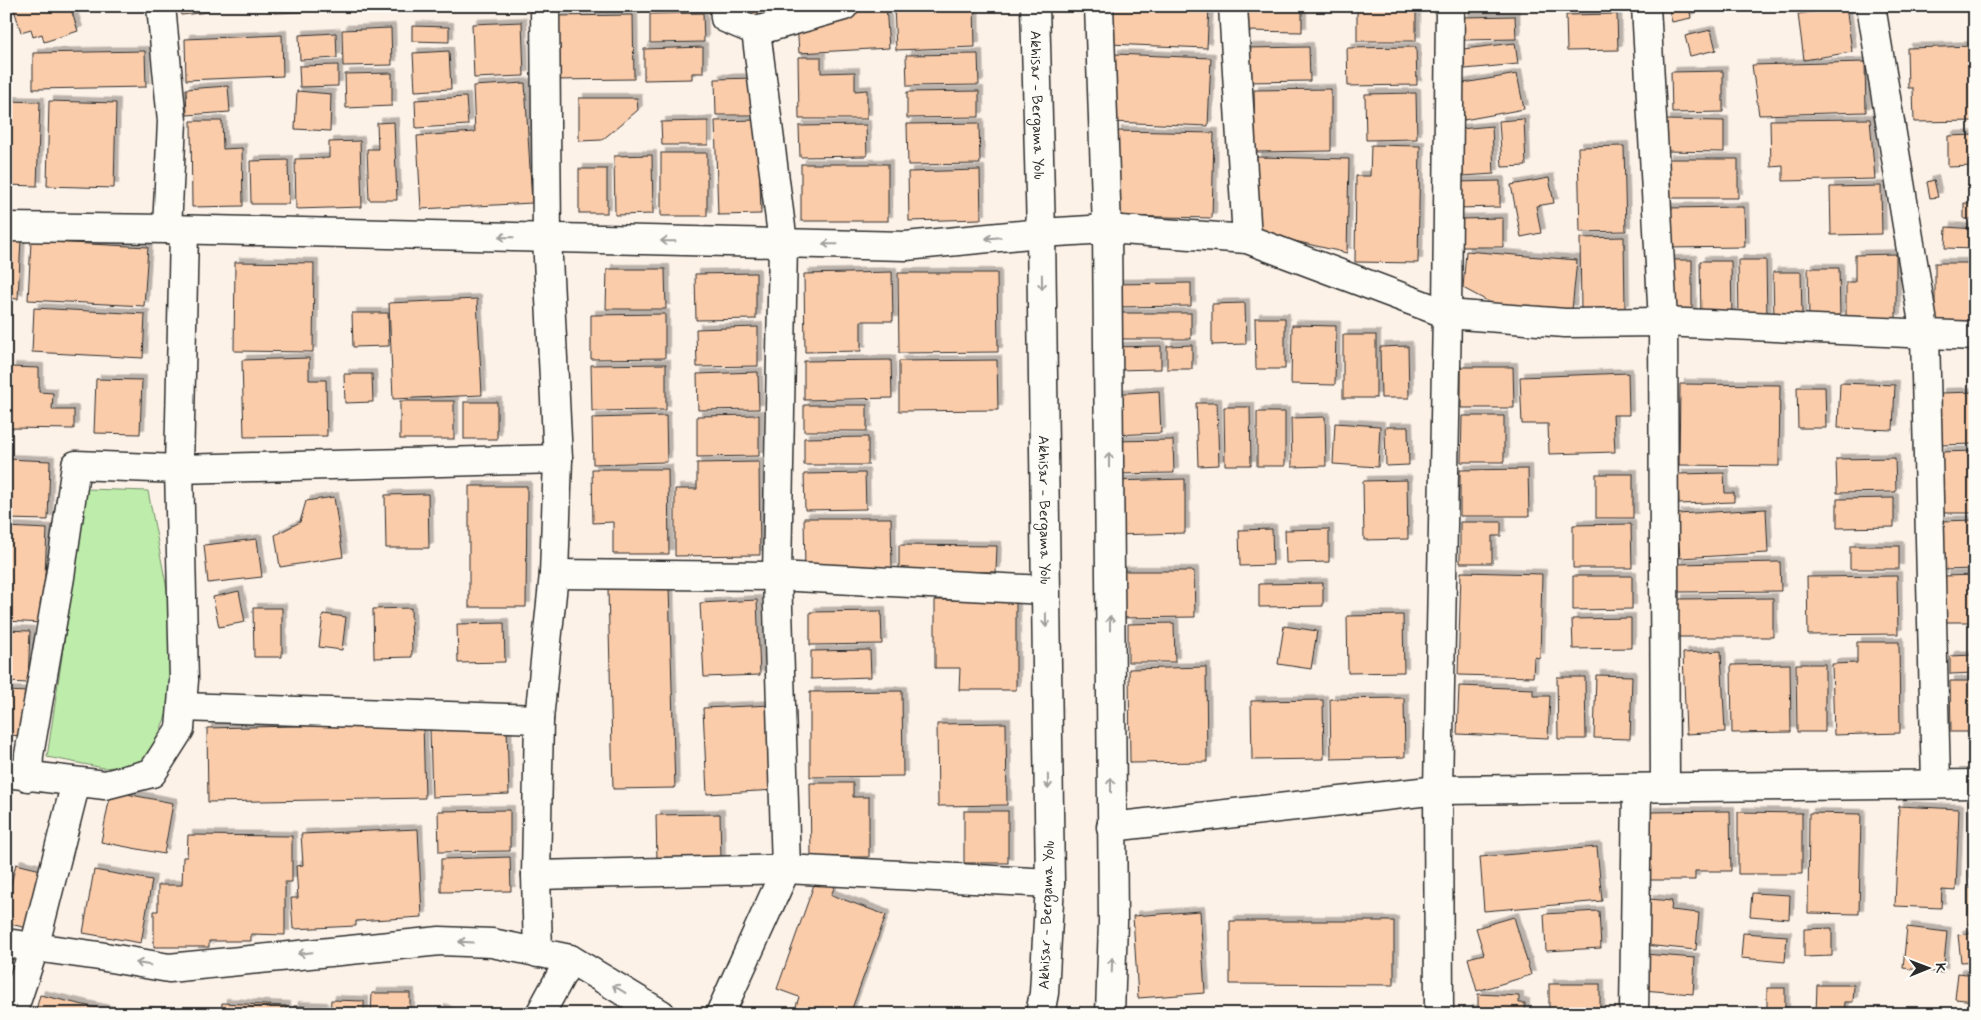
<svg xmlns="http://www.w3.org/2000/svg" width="1981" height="1020" font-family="Mynerve,sans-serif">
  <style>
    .green { fill: #beecaa; stroke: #748c6a }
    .building { fill: #fbccaa; stroke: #2b2b2b; filter: url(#shadow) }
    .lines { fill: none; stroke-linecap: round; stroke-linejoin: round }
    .minor-casing { stroke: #2b2b2b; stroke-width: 31 }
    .major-casing { stroke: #2b2b2b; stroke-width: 31 }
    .minor { stroke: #fdfcf7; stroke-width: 28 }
    .major { stroke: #fdfcf7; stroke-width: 28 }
    .oneway { stroke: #9e9e9b }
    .labels { text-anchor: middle; stroke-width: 4; stroke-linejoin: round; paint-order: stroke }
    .street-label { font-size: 15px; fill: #2b2b2b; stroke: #fdfcf7 }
  </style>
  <defs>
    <filter id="shadow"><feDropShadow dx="4.5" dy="-4.5" stdDeviation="0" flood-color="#0004"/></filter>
  </defs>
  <rect width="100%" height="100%" fill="#fdf2e8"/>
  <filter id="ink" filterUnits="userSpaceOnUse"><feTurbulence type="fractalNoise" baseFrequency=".02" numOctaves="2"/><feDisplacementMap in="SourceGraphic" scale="10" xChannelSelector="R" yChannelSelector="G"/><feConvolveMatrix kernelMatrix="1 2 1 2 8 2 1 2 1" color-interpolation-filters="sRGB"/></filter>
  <g filter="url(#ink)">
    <!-- green -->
    <polygon class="green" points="87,489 148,491 171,610 174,695 155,744 136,765 104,768 47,757"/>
    <!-- building -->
    <g class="building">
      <polygon points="13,6 70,6 78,31 44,42 42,34 33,37 31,29 21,32"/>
      <polygon points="180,6 207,6 208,12 181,15"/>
      <polygon points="274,6 302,6 302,12 274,13"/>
      <polygon points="323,6 349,6 323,8"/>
      <polygon points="744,6 776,6 777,8 748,18"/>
      <polygon points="875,6 886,6 889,48 799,53 797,22"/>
      <polygon points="894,6 974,6 975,47 896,50"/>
      <polygon points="1110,6 1209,6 1207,48 1108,44"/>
      <polygon points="1245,6 1302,6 1302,32 1244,31"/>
      <rect x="1357" y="6" width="59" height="35"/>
      <polygon points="1566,6 1617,6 1617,8 1566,9"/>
      <polygon points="1668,6 1689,6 1691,18 1672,22"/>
      <polygon points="1833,6 1846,6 1852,52 1804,60 1798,14 1833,9"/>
      <polygon points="703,13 704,42 650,43 650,14"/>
      <polygon points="1617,14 1618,50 1567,51 1566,15"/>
      <polygon points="633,15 634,79 554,80 553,16"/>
      <polygon points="1515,16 1516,39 1464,40 1464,17"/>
      <polygon points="522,22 524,76 474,78 472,24"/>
      <polygon points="412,26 449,27 449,42 412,41"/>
      <polygon points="391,28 392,65 343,66 342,30"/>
      <polygon points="1711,30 1716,50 1690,56 1685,36"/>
      <polygon points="336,33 337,58 300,60 299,35"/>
      <polygon points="282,35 283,76 186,80 185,39"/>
      <polygon points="1515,43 1518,64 1465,69 1463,49"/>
      <polygon points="1975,46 1975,121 1914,122 1913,88 1908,88 1907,48"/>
      <polygon points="703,47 703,73 692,73 692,79 644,80 644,49"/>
      <polygon points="1309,47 1310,81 1246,82 1245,48"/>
      <polygon points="1416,47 1417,85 1348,86 1347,48"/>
      <polygon points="145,51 146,87 33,89 33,53"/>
      <polygon points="449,51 451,89 415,91 413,53"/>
      <polygon points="978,54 979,85 907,86 906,55"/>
      <polygon points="1114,54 1211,58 1208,126 1111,122"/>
      <polygon points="798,57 821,57 821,73 855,72 855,91 867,90 867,119 799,119"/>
      <polygon points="1865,62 1866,112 1759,115 1752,65"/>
      <polygon points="338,65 338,86 300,87 299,66"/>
      <polygon points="1723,71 1723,112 1672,113 1671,72"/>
      <polygon points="392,73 392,106 346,108 345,74"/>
      <polygon points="1517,74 1524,109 1464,120 1458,84"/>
      <polygon points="756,78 757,115 716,115 715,79"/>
      <polygon points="525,83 532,203 421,209 417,136 475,132 473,86"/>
      <polygon points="228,86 230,112 187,115 186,89"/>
      <polygon points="1331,89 1331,151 1255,152 1254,90"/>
      <polygon points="297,91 331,94 330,131 295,129"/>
      <polygon points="979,91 979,117 907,118 907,92"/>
      <polygon points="1416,93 1417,139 1366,140 1365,94"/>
      <polygon points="466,97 468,125 416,128 415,100"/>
      <polygon points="579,98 637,98 638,110 602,140 579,141"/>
      <polygon points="6,101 40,102 37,186 6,185"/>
      <polygon points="49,101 116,103 114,188 47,186"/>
      <polygon points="1524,119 1526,166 1502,167 1499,121"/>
      <polygon points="1870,119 1875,179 1783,181 1783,166 1771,167 1770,120"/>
      <polygon points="758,120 761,214 718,215 715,121"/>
      <polygon points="1666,120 1724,121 1724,152 1665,151"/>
      <polygon points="191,121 222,121 223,149 242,148 243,206 192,207"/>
      <polygon points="708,121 708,145 662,145 661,122"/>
      <polygon points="394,122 397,200 369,200 367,149 378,149 377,123"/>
      <polygon points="979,123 980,164 908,165 907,124"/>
      <polygon points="866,125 867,156 800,157 799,126"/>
      <polygon points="1492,126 1494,174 1463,176 1460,129"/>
      <polygon points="1117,131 1214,133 1212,218 1115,216"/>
      <polygon points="1975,135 1975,166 1948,167 1948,136"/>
      <polygon points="360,141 362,207 296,209 295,159 329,158 329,142"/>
      <polygon points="1371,145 1420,146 1418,263 1355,262 1356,176 1370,176"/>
      <polygon points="1624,146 1626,231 1580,232 1578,147"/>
      <rect x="661" y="153" width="46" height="63"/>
      <polygon points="652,155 653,214 615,215 614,156"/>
      <polygon points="1257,157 1349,159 1347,253 1255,232"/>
      <polygon points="1667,159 1738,159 1738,198 1666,198"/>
      <polygon points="288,160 289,204 251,204 250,161"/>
      <rect x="801" y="164" width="87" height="57"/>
      <rect x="579" y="169" width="28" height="44"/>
      <polygon points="980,170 981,219 909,221 908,172"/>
      <polygon points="1549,178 1554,203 1536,206 1541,233 1521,237 1511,185"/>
      <polygon points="1934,180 1938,197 1930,198 1927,182"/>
      <polygon points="1500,181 1500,207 1457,208 1456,182"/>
      <polygon points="1881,186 1882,234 1831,235 1830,187"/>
      <polygon points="1964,203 1975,204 1975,219 1964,219"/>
      <polygon points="1744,207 1745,247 1665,248 1665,208"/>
      <polygon points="1503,218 1503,247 1459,247 1459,219"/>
      <polygon points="1946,227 1975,229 1975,249 1945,248"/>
      <polygon points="1624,237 1625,309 1581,310 1580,238"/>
      <polygon points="6,238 21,239 18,299 6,298"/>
      <polygon points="31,241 148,247 144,306 28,300"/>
      <polygon points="1466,251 1577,260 1572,310 1493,304 1463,288"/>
      <polygon points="1896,254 1896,319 1846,319 1846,282 1855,282 1855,255"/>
      <polygon points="1666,260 1692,260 1692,317 1666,316"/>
      <polygon points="1738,260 1766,260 1767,319 1739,320"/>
      <polygon points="1700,261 1731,261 1732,320 1701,320"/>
      <polygon points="235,262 314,263 313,352 234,351"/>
      <rect x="1935" y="263" width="40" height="64"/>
      <polygon points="1808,268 1839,268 1840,317 1809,317"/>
      <polygon points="607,269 665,269 666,309 606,309"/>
      <polygon points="892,272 893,321 861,321 861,351 805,352 804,274"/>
      <polygon points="1773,272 1801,272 1802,318 1774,319"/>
      <polygon points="756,273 756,319 696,320 695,274"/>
      <polygon points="898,273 997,273 998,352 899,353"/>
      <polygon points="1191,283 1191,306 1112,307 1111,284"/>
      <polygon points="477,299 482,395 393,399 389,303"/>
      <polygon points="1245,303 1246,344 1212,345 1212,304"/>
      <polygon points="34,308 145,314 143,358 32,352"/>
      <polygon points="352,313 388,313 389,346 353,347"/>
      <rect x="1113" y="313" width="78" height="26"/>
      <polygon points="665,314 665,358 591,359 591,315"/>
      <polygon points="1255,318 1285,318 1285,369 1256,369"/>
      <polygon points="1292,325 1336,326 1335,385 1291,384"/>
      <polygon points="758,327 758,366 697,367 696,329"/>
      <rect x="1343" y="335" width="33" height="63"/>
      <polygon points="1192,345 1192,369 1167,369 1167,346"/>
      <polygon points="1161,346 1161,369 1113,370 1112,347"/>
      <polygon points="1408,346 1409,398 1381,398 1380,347"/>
      <polygon points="309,358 309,380 326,380 327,436 244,437 242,360"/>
      <polygon points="891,360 892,398 804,400 804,361"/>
      <polygon points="997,360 998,410 899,411 899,361"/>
      <polygon points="666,364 666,410 592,411 591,365"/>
      <polygon points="11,367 39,368 39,392 53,393 52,410 74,410 74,429 10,428"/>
      <polygon points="1461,367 1513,367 1514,408 1461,408"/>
      <polygon points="758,372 759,409 698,410 697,374"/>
      <polygon points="1628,373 1629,415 1613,415 1615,452 1549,454 1548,424 1522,424 1520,377"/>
      <polygon points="344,374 372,374 373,402 345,403"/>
      <polygon points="96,379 142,380 140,434 94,433"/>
      <polygon points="1840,383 1895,385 1893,430 1838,428"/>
      <polygon points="1680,384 1780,385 1779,466 1679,465"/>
      <polygon points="1797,387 1825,387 1826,428 1798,428"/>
      <polygon points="1159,391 1161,433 1113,435 1112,394"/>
      <polygon points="1975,392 1975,444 1941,445 1940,393"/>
      <rect x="400" y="401" width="54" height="38"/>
      <rect x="464" y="402" width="33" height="37"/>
      <polygon points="1196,403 1217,403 1219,465 1198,466"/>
      <rect x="804" y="405" width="63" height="26"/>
      <polygon points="1224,407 1250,407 1251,465 1225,465"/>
      <rect x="1257" y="412" width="28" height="54"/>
      <polygon points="759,415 759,456 697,457 697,416"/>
      <polygon points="666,416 667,462 593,464 592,418"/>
      <polygon points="1462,416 1504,416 1504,462 1461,462"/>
      <polygon points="1325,417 1326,466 1292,467 1291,418"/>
      <polygon points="1335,423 1380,426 1378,467 1333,464"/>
      <polygon points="1385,427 1408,427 1409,465 1386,466"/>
      <polygon points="868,437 868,465 804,465 804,438"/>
      <polygon points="1173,440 1174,473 1112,474 1111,441"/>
      <polygon points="1975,451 1975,513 1941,513 1940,452"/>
      <polygon points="1895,458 1896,492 1837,493 1836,459"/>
      <polygon points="6,459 50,461 48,520 6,519"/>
      <polygon points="759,462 760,555 675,556 675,489 697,489 697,463"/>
      <polygon points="592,469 668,469 669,554 613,554 613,522 593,523"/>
      <polygon points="1528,469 1529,516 1460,516 1460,470"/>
      <polygon points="865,473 866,509 805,510 804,474"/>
      <polygon points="1724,473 1725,493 1734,493 1734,502 1679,504 1678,474"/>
      <rect x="1596" y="474" width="37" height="44"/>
      <polygon points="1185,479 1185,533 1114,535 1113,481"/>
      <polygon points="1407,480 1408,539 1364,540 1363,481"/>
      <polygon points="469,486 527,486 526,607 469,607"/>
      <polygon points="428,494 429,548 386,548 385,495"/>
      <polygon points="334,497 343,557 280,567 275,535 300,522 306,501"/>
      <polygon points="1894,498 1894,527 1837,528 1837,499"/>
      <polygon points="1766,509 1768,553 1680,558 1677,514"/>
      <polygon points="804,518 891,518 892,569 805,570"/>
      <polygon points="1975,520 1975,569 1942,570 1941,521"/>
      <polygon points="1460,522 1501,522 1501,536 1492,536 1492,563 1460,563"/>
      <polygon points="1631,524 1632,568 1573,568 1573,525"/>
      <polygon points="6,527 47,529 43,623 6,621"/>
      <polygon points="1272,529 1273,565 1240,566 1239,530"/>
      <polygon points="1329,529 1329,562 1286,563 1285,530"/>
      <polygon points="257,539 262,577 208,583 204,545"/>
      <polygon points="899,545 997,546 996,572 899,571"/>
      <rect x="1850" y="546" width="49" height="23"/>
      <polygon points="1780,562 1781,591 1678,592 1677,564"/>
      <polygon points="1117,571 1194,571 1195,617 1118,618"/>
      <polygon points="1461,572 1542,574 1540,658 1534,657 1533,677 1458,675"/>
      <polygon points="1975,575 1975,622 1945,622 1944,576"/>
      <polygon points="1573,576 1632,576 1632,609 1573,610"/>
      <polygon points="1897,576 1898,634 1808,635 1807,577"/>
      <polygon points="1323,583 1323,606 1259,607 1259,584"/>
      <polygon points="669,587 675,788 613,789 608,589"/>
      <polygon points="239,591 245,622 219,627 213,597"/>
      <polygon points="1773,598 1773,637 1678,637 1678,599"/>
      <polygon points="757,600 760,675 704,677 700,603"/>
      <polygon points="935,600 1016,600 1016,690 959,690 960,668 935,668"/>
      <polygon points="253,608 282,608 282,657 254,657"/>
      <polygon points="411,608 412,657 374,658 373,609"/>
      <polygon points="881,611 882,644 810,645 810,612"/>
      <polygon points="323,614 346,617 342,650 319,647"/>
      <polygon points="1403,615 1404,672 1348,673 1347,616"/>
      <polygon points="1631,618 1631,648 1573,649 1572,619"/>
      <polygon points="504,623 505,662 458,663 457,624"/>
      <polygon points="1174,623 1175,662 1128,662 1128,624"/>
      <polygon points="1284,626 1317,631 1311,669 1278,664"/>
      <polygon points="6,630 30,631 28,683 6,682"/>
      <polygon points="1857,642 1899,642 1900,733 1834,735 1832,664 1857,663"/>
      <polygon points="870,650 871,677 811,679 811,651"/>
      <polygon points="1721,651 1725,732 1686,734 1683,653"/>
      <polygon points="1975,655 1975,673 1950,674 1950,656"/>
      <polygon points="1790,664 1791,732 1732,733 1731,665"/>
      <polygon points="1796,664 1825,664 1825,732 1797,732"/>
      <polygon points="1206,667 1207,762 1130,763 1129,669"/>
      <polygon points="1596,675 1632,676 1630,739 1594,738"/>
      <polygon points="1557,677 1585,677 1586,739 1558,739"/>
      <polygon points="1950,681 1975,681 1975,732 1951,732"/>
      <polygon points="1459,686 1533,689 1533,696 1550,696 1548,738 1457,734"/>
      <polygon points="6,691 28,692 27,736 6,735"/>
      <polygon points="902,691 903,776 810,777 810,692"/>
      <polygon points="1404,698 1405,757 1331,759 1330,699"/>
      <polygon points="1323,700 1324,759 1252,760 1251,701"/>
      <polygon points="773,705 776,790 707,794 703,708"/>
      <polygon points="423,723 425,798 208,802 207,728"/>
      <polygon points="1006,723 1007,805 938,806 937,724"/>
      <polygon points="507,727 509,794 432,797 430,730"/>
      <polygon points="810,783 853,783 853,797 869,797 869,857 811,857"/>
      <polygon points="111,791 173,803 164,854 101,842"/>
      <polygon points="1899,806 1959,809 1956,891 1942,890 1941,908 1895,906"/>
      <polygon points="510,810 510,851 439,852 438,811"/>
      <rect x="1970" y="810" width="5" height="20"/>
      <rect x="964" y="811" width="44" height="52"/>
      <polygon points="1730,811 1731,871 1695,871 1695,880 1650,880 1649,812"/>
      <polygon points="1738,812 1802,813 1802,874 1738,874"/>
      <polygon points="1809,813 1861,814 1859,914 1808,913"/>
      <polygon points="720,814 721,860 657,861 656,815"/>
      <polygon points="418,829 422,917 356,921 356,926 293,929 291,898 298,898 296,866 303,865 301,834"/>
      <polygon points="188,835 292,836 292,882 285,882 285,935 251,934 251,941 209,941 209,947 154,947 154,911 158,911 158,885 182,885 183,857 187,857"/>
      <rect x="1970" y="838" width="5" height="40"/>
      <polygon points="1597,847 1602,901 1484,911 1480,857"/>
      <polygon points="510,857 511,891 441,892 441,859"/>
      <polygon points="16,864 41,870 27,928 6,923 6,904"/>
      <polygon points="94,870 152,880 141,943 83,933"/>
      <polygon points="816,879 835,886 831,895 886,915 850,1014 807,1014 795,1009 799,997 777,989"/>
      <rect x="1968" y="888" width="7" height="36"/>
      <polygon points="1752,893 1790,895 1789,919 1750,916"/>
      <polygon points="1649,899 1672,901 1671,910 1699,913 1696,950 1644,945"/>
      <polygon points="1200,911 1205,993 1138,998 1133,916"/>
      <polygon points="1599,911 1601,948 1546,951 1544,914"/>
      <polygon points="1514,917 1531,975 1477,991 1468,958 1484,954 1476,928"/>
      <polygon points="1230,921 1394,921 1394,985 1230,984"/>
      <polygon points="1907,927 1947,932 1943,973 1903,968"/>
      <polygon points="1832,928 1832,956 1804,957 1804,929"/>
      <polygon points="1743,933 1787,936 1785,962 1741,958"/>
      <polygon points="1975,933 1975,961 1961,962 1958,935"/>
      <polygon points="1644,954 1695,958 1693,994 1642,990"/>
      <polygon points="1958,973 1975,975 1975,1001 1955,999"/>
      <rect x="1549" y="984" width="51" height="30"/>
      <polygon points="1817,985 1854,985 1853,1002 1845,1002 1844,1014 1816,1014"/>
      <rect x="1767" y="988" width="18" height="26"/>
      <polygon points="372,993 410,993 410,1014 371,1014"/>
      <polygon points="1478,994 1519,996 1519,1003 1525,1003 1525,1014 1468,1014 1468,1010 1478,1010"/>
      <polygon points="40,995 123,1014 35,1014"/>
      <polygon points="331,1000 364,1001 364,1014 330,1014"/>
      <polygon points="222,1003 286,1006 286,1014 221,1014"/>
      <polygon points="294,1006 323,1007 323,1014 293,1014"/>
      <polygon points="441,1008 452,1014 438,1014"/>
      <polygon points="144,1011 214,1013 144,1014"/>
    </g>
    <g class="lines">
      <!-- minor casing -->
      <g class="minor-casing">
        <g id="minor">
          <polyline points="161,6 172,121 167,229"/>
          <polyline points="724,6 725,18 756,31"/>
          <polyline points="1233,6 1247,239"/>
          <polyline points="1646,6 1663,322 1665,787"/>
          <polyline points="1871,6 1925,335 1936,784"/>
          <polyline points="6,227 167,229 906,246 1041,233 1107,229 1247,239 1447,314 1565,323 1663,322 1975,336"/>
          <polyline points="554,574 777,576 1045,590"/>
          <polyline points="182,707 539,719"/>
          <polyline points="6,773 105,785 152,773 180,729 184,680 179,469 184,230"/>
          <polyline points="28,777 29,755 60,577 76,465 179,469 558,459"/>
          <polyline points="1111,827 1438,790 1975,784"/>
          <polyline points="536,875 786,869 1050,883"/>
          <polyline points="6,943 99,956 169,968 440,941 492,943 570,959 661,1014"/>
          <polyline points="538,953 536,875 539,719 554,574 558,459 547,238 545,6"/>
          <polyline points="12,1014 34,948 76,782"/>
          <polyline points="540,1014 570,959"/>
          <polyline points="720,1014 786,869 777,576 783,243 756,31 844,6"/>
          <polyline points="1439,1014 1438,790 1447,314 1450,6"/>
          <polyline points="1634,1014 1637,788"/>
        </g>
      </g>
      <!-- major casing -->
      <g class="major-casing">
        <g id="major">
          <path id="s1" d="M1035,6L1041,233L1050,883L1044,993L1040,1014"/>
          <polyline points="1099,6 1107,229 1113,922 1110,1014"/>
        </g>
      </g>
      <!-- minor -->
      <use href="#minor" class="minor"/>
      <!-- major -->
      <use href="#major" class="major"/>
    </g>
    <!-- one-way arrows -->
    <defs><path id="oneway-shaft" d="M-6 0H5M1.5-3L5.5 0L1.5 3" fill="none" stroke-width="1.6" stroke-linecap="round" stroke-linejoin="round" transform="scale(1.25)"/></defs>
    <g class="oneway">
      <use href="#oneway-shaft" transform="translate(506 237) rotate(-179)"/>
      <use href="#oneway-shaft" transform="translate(993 238) rotate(175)"/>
      <use href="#oneway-shaft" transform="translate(668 241) rotate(-179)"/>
      <use href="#oneway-shaft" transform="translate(830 244) rotate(-179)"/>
      <use href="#oneway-shaft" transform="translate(1042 282) rotate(89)"/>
      <use href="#oneway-shaft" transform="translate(1109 460) rotate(-90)"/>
      <use href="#oneway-shaft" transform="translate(1046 620) rotate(89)"/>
      <use href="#oneway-shaft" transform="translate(1110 623) rotate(-90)"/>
      <use href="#oneway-shaft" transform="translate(1048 782) rotate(89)"/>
      <use href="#oneway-shaft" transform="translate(1111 785) rotate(-90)"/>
      <use href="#oneway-shaft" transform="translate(466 942) rotate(-177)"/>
      <use href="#oneway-shaft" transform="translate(305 953) rotate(174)"/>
      <use href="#oneway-shaft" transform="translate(143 964) rotate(-170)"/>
      <use href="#oneway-shaft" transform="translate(1112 965) rotate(-88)"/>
      <use href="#oneway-shaft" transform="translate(619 989) rotate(-149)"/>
    </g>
  </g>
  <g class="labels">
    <!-- street labels -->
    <g class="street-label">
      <text dy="5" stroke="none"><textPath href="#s1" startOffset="99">Akhisar - Bergama Yolu</textPath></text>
      <text dy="5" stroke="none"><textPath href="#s1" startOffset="504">Akhisar - Bergama Yolu</textPath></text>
      <text transform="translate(1046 915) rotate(-88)" y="5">Akhisar - Bergama Yolu</text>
    </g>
  </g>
  <!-- margin -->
  <rect width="1981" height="1020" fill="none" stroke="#fdfcf7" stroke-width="25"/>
  <rect x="12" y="12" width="1956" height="995" fill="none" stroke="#2b2b2b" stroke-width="2" filter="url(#ink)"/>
  <!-- north arrow -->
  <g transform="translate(1928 968) rotate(89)" stroke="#fdfcf7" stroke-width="4" paint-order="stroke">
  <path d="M0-4L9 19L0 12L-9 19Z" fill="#2b2b2b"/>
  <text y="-8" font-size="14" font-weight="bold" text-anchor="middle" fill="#2b2b2b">K</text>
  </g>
</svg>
